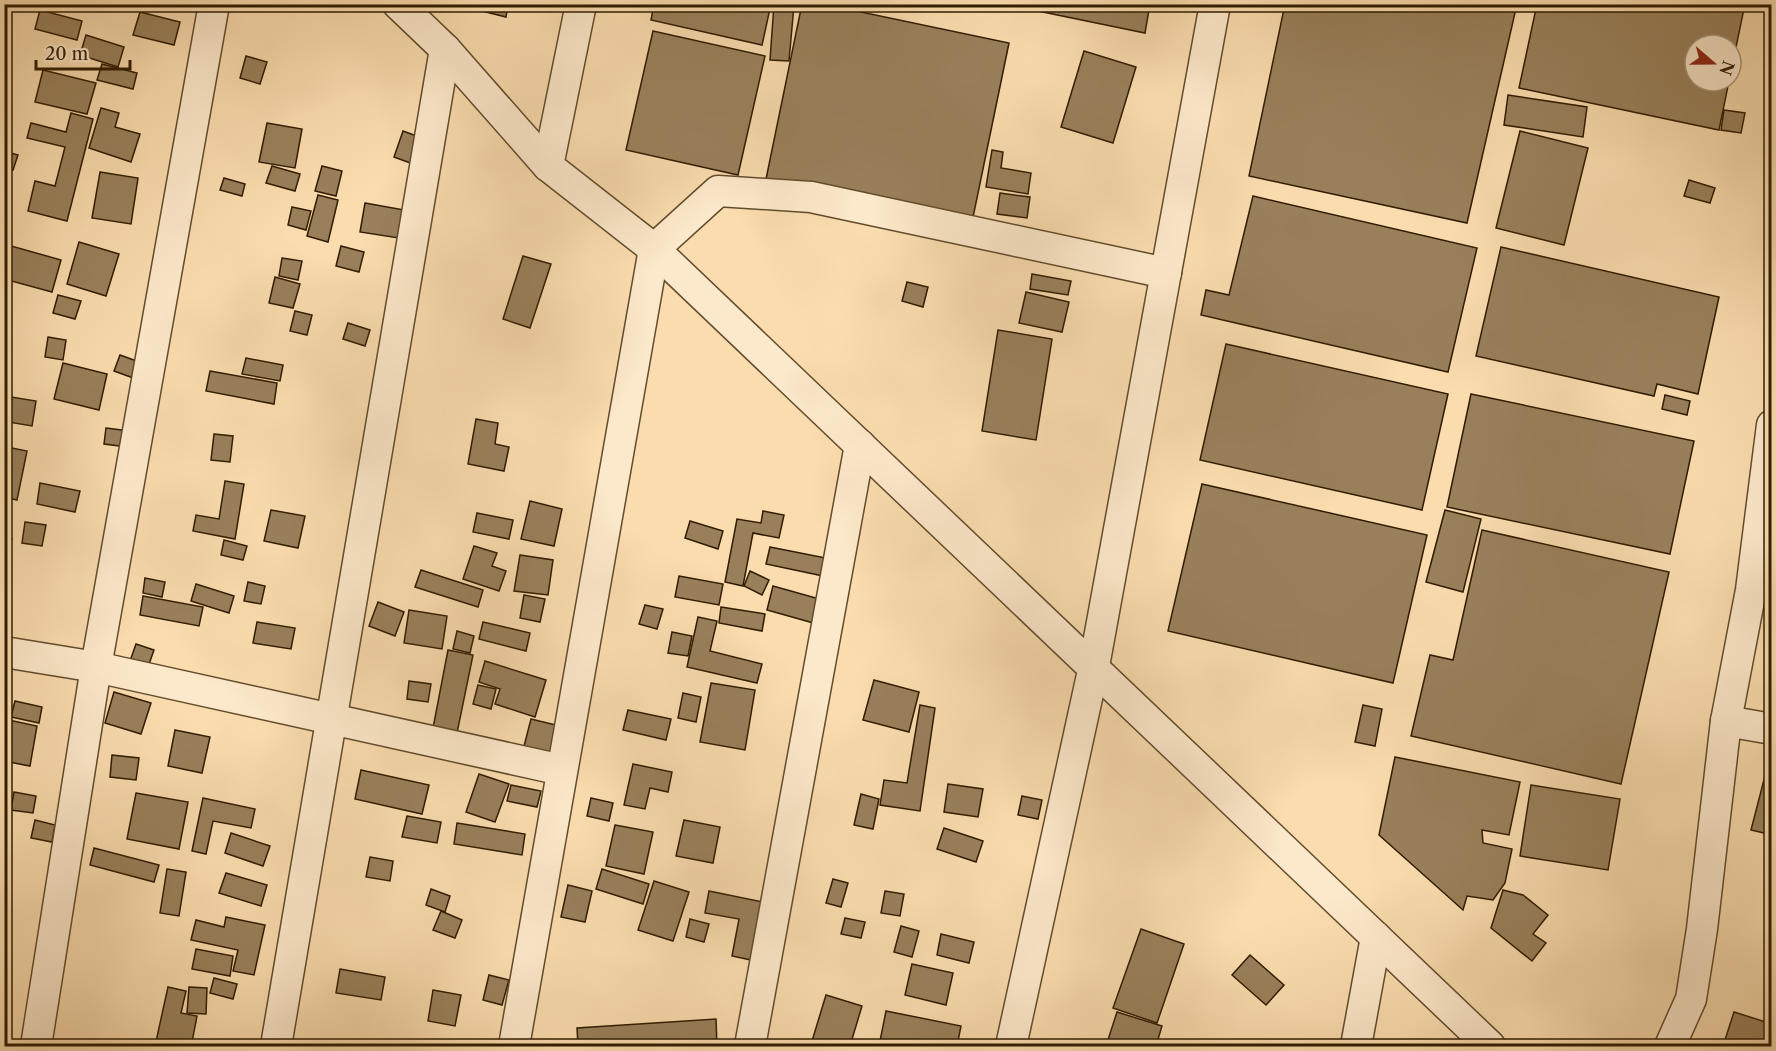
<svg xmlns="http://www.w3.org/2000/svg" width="1776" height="1051" font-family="'Libre Caslon Text',serif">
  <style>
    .building { fill: #99805b; stroke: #301c01; stroke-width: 1.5 }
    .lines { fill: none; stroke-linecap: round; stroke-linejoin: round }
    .minor-casing { stroke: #624c2c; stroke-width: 33 }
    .minor { stroke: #fce8ca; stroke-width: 30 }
  </style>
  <rect width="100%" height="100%" fill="#fadcae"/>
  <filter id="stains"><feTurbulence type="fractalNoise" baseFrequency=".00333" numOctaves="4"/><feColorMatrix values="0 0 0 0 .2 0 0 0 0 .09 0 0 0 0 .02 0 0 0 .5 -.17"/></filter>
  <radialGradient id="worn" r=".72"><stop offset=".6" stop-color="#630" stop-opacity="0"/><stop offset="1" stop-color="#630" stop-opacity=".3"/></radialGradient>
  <!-- building -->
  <g class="building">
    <polygon points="13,4 38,4 37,10"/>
    <polygon points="454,4 508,4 506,17"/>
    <polygon points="654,4 771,4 762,45 651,20"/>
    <polygon points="774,4 794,5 789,61 770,60"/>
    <polygon points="802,4 823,4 1009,43 971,227 765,184"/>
    <polygon points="919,4 945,4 944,9"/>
    <polygon points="1004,4 1150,4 1145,33"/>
    <polygon points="1285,4 1517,4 1467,223 1249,176"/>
    <polygon points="1537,4 1745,4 1731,71 1731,45 1695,45 1695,81 1729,81 1719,130 1519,88"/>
    <polygon points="40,10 82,21 77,40 35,29"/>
    <polygon points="140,12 180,22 174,45 133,35"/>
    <polygon points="653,31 765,56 738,175 626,150"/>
    <polygon points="86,35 124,47 118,67 80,55"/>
    <polygon points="1084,51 1136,67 1113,143 1061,127"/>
    <polygon points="246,56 267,62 260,84 240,78"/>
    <polygon points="102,64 137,73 133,89 97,80"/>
    <polygon points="43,70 96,83 87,114 35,102"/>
    <polygon points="1508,95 1587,107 1583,137 1504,125"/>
    <polygon points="101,108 119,113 115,127 140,134 131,162 89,148"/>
    <polygon points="1724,110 1745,113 1741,133 1721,130"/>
    <polygon points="71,113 93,119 67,221 28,211 35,181 55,186 65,147 27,138 31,123 66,132"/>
    <polygon points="267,123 302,129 295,168 259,162"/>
    <polygon points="403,131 422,138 413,164 394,157"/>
    <polygon points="1520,131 1588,148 1564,245 1496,228"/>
    <polygon points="992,150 1003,152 1001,168 1031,173 1028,194 986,187"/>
    <polygon points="4,151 18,155 13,170 4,167"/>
    <polygon points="272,166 300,174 295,191 266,183"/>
    <polygon points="322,166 342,171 336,196 315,191"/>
    <polygon points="100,172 138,178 131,224 92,218"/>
    <polygon points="224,178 245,184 242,196 220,190"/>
    <polygon points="1689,180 1715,188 1710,203 1684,196"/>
    <polygon points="1000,193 1030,197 1027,218 997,214"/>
    <polygon points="318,195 338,200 328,242 307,236"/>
    <polygon points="1253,196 1477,248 1448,372 1201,315 1206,290 1229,295"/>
    <polygon points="365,203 410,211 405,239 360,232"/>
    <polygon points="292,207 311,211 306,230 288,225"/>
    <polygon points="79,242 119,254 106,296 67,284"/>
    <polygon points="4,244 61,260 52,292 4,279"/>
    <polygon points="341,246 364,252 359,272 336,266"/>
    <polygon points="1501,247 1719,297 1698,394 1657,384 1654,396 1476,356"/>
    <polygon points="523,256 551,264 530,328 503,319"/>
    <polygon points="282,258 302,261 298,280 279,276"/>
    <polygon points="1032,274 1071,281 1068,295 1030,289"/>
    <polygon points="275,277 300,284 293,308 269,303"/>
    <polygon points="907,282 928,287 923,307 902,301"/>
    <polygon points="1026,292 1069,302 1062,332 1019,323"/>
    <polygon points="58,295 81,301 75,319 53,313"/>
    <polygon points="295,311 312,315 307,335 290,331"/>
    <polygon points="348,323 370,330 365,346 343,339"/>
    <polygon points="998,330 1052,339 1036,440 982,431"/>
    <polygon points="48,337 66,340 63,360 45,357"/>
    <polygon points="1226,344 1448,394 1422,510 1200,460"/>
    <polygon points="120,355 142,363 136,379 114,371"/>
    <polygon points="246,358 283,365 280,381 242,374"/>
    <polygon points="63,363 107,374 99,410 54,399"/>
    <polygon points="210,371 277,383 274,404 206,391"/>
    <polygon points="1471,394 1694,441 1670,554 1447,507"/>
    <polygon points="1665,395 1690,401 1687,415 1662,409"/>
    <polygon points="11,397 36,401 32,426 8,422"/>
    <polygon points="476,419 498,423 495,444 509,447 504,471 468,464"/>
    <polygon points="106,428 129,431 127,447 104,444"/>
    <polygon points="214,434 233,436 230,462 211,460"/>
    <polygon points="7,447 27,451 17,500 4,497"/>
    <polygon points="225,481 244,484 235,539 193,531 196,515 219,519"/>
    <polygon points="40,483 80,491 75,512 37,504"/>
    <polygon points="1202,484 1427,535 1393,683 1168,631"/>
    <polygon points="530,501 562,509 554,546 521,539"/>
    <polygon points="271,510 305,516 298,548 264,541"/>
    <polygon points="1445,510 1481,519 1463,592 1426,582"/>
    <polygon points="763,511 784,515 779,538 753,533 743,586 725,582 737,519 761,523"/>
    <polygon points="477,513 513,520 509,539 473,532"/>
    <polygon points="690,521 723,531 718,549 685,538"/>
    <polygon points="25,522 46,525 42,546 22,543"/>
    <polygon points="1482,530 1669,572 1621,784 1411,736 1430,655 1453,660"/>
    <polygon points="4,536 12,539 7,556 4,556"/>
    <polygon points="224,540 247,546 243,560 221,555"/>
    <polygon points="474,546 497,553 492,566 506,571 499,591 463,579"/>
    <polygon points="770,547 831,559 828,577 766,564"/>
    <polygon points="520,555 553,560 548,595 514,591"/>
    <polygon points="421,570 483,590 478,607 415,587"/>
    <polygon points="750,571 769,580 762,595 744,586"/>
    <polygon points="679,576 723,584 719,605 675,597"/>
    <polygon points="145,578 165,582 162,597 143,593"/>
    <polygon points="248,582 265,586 261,604 244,601"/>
    <polygon points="196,584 234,596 229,613 191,601"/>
    <polygon points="773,586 823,600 817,624 767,610"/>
    <polygon points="524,595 545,599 540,622 520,618"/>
    <polygon points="143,596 203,607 199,626 140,615"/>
    <polygon points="378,602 404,612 395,636 369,626"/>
    <polygon points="645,605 663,609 657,629 639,624"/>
    <polygon points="721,607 765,614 762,631 719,623"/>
    <polygon points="409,610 447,616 442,649 404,643"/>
    <polygon points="698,617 717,621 710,651 762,664 757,683 687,667"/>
    <polygon points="257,622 295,628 291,649 253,643"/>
    <polygon points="483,622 530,633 526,651 479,639"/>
    <polygon points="457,631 474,636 470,653 453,649"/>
    <polygon points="672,632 692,636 688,656 668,653"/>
    <polygon points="136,644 154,650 148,667 130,661"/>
    <polygon points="448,650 473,655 457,733 433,728"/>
    <polygon points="485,661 546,680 535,717 495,704 500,689 479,682"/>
    <polygon points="874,680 919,692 909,732 863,720"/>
    <polygon points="409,681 431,684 428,702 407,699"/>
    <polygon points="711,683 755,690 745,750 700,742"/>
    <polygon points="478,685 496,689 491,709 473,704"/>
    <polygon points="114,692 151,703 141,734 105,723"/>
    <polygon points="683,693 701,697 696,722 678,718"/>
    <polygon points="15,701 42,707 39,723 11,717"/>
    <polygon points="920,705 935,708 920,811 880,805 884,780 907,783"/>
    <polygon points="1363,705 1382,709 1375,746 1355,742"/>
    <polygon points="628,710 671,719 666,740 623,730"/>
    <polygon points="4,719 37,726 30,766 4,761"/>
    <polygon points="531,719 560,726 551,761 522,754"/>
    <polygon points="175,730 210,737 202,773 168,766"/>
    <polygon points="112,755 139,758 136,780 110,777"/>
    <polygon points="1395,757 1520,782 1509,835 1482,830 1483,843 1512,849 1505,883 1493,900 1467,896 1463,910 1379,835"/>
    <polygon points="633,764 672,772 668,792 650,788 645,809 624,805"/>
    <polygon points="1767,768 1772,770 1772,835 1751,830"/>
    <polygon points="361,770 429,785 422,814 355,799"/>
    <polygon points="479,774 509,784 495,822 466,812"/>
    <polygon points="948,784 983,789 978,817 944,812"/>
    <polygon points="511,785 541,791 537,807 507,801"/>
    <polygon points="1531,785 1620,799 1608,870 1520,856"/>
    <polygon points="14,792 36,796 33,813 11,810"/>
    <polygon points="136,793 188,802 179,849 127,839"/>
    <polygon points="861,794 879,799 873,829 854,825"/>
    <polygon points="1022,796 1042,800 1038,819 1018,815"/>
    <polygon points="203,798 255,809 251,828 213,821 206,854 192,851"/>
    <polygon points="591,798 613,803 609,821 587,816"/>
    <polygon points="4,812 10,813 6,831 4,831"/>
    <polygon points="407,816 441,822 437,843 402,837"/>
    <polygon points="35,820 55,825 52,842 31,838"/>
    <polygon points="684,820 720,827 713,863 676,856"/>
    <polygon points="457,823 525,834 522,855 454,844"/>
    <polygon points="615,825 653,832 644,874 606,866"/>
    <polygon points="944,828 983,841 976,862 937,849"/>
    <polygon points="231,833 270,846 263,866 225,853"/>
    <polygon points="94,848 159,865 154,882 90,865"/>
    <polygon points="370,857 393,861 390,881 366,877"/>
    <polygon points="167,869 186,872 179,916 160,913"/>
    <polygon points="602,869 649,884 643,904 596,889"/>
    <polygon points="226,873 267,885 261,906 219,893"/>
    <polygon points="833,879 848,883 841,907 826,903"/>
    <polygon points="654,881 689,892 673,941 638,930"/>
    <polygon points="568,885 592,891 585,922 561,917"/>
    <polygon points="431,889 450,896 445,912 426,905"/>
    <polygon points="1503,890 1523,895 1548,915 1533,934 1546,943 1532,961 1491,928"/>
    <polygon points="709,891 763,902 751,960 732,956 739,919 705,913"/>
    <polygon points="885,891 904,894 900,916 881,913"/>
    <polygon points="441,911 462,920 455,938 433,930"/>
    <polygon points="226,917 265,925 254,975 233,971 238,950 191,940 196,920 224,927"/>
    <polygon points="845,918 865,922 861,938 841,934"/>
    <polygon points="690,919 709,924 704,942 686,937"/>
    <polygon points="901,926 919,931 912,957 894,952"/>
    <polygon points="1141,929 1184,944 1157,1023 1113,1008"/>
    <polygon points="941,934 974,942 969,963 937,955"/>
    <polygon points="196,949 233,956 230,976 192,969"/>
    <polygon points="1250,955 1284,985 1266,1005 1232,975"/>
    <polygon points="912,964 953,973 946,1005 905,995"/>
    <polygon points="340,969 385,977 381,1000 336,993"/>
    <polygon points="489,975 509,980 502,1005 483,1000"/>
    <polygon points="214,978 237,984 233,999 210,993"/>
    <polygon points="168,987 186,991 181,1013 197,1016 192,1042 200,1043 199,1046 155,1046"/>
    <polygon points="189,987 207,988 206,1014 187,1013"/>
    <polygon points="433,990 461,995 455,1026 428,1021"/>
    <polygon points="826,995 862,1006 850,1046 831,1046 812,1041"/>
    <polygon points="886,1011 961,1026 957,1046 879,1046"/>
    <polygon points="1117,1012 1162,1026 1156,1046 1106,1046"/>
    <polygon points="1734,1012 1772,1024 1772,1046 1723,1046"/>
    <polygon points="716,1019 717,1046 578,1046 577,1028"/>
  </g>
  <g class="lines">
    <!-- minor casing -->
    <g class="minor-casing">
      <g id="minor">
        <polyline points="398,4 445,49 548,166 654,249 1490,1046"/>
        <polyline points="548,166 581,4"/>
        <polyline points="4,652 96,667 562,770"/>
        <polyline points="1726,721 1772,729"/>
        <polyline points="36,1046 96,667 214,4"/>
        <polyline points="276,1046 445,49"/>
        <polyline points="514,1046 654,249 718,191 811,197 1166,273"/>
        <polyline points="750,1046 860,445"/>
        <polyline points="1011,1046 1094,666 1215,4"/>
        <polyline points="1356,1046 1376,937"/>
        <polyline points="1670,1046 1691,999 1702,929 1726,721 1751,590 1772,425"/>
      </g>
    </g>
    <!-- minor -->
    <use href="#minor" class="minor"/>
  </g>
  <!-- margin -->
  <rect width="1776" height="1051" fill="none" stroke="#fadcae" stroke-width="24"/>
  <rect x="6" y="6" width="1764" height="1039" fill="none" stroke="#301c01" stroke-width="3"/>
  <rect x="12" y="12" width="1752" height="1027" fill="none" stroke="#301c01" stroke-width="1.5"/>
  <!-- north arrow -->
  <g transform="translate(1713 63) rotate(110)"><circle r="28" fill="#fce8ca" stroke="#aa967a" stroke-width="1.5"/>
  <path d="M0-4.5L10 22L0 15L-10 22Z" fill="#8f2418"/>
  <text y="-9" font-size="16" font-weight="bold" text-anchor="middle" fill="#301c01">N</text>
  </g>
  <!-- scale -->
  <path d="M36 60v9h94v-9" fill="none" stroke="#301c01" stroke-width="3"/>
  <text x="45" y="60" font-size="18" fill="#301c01" stroke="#fce8ca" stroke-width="4.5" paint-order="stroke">20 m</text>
  <rect width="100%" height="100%" filter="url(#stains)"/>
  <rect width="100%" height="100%" fill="url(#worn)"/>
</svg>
